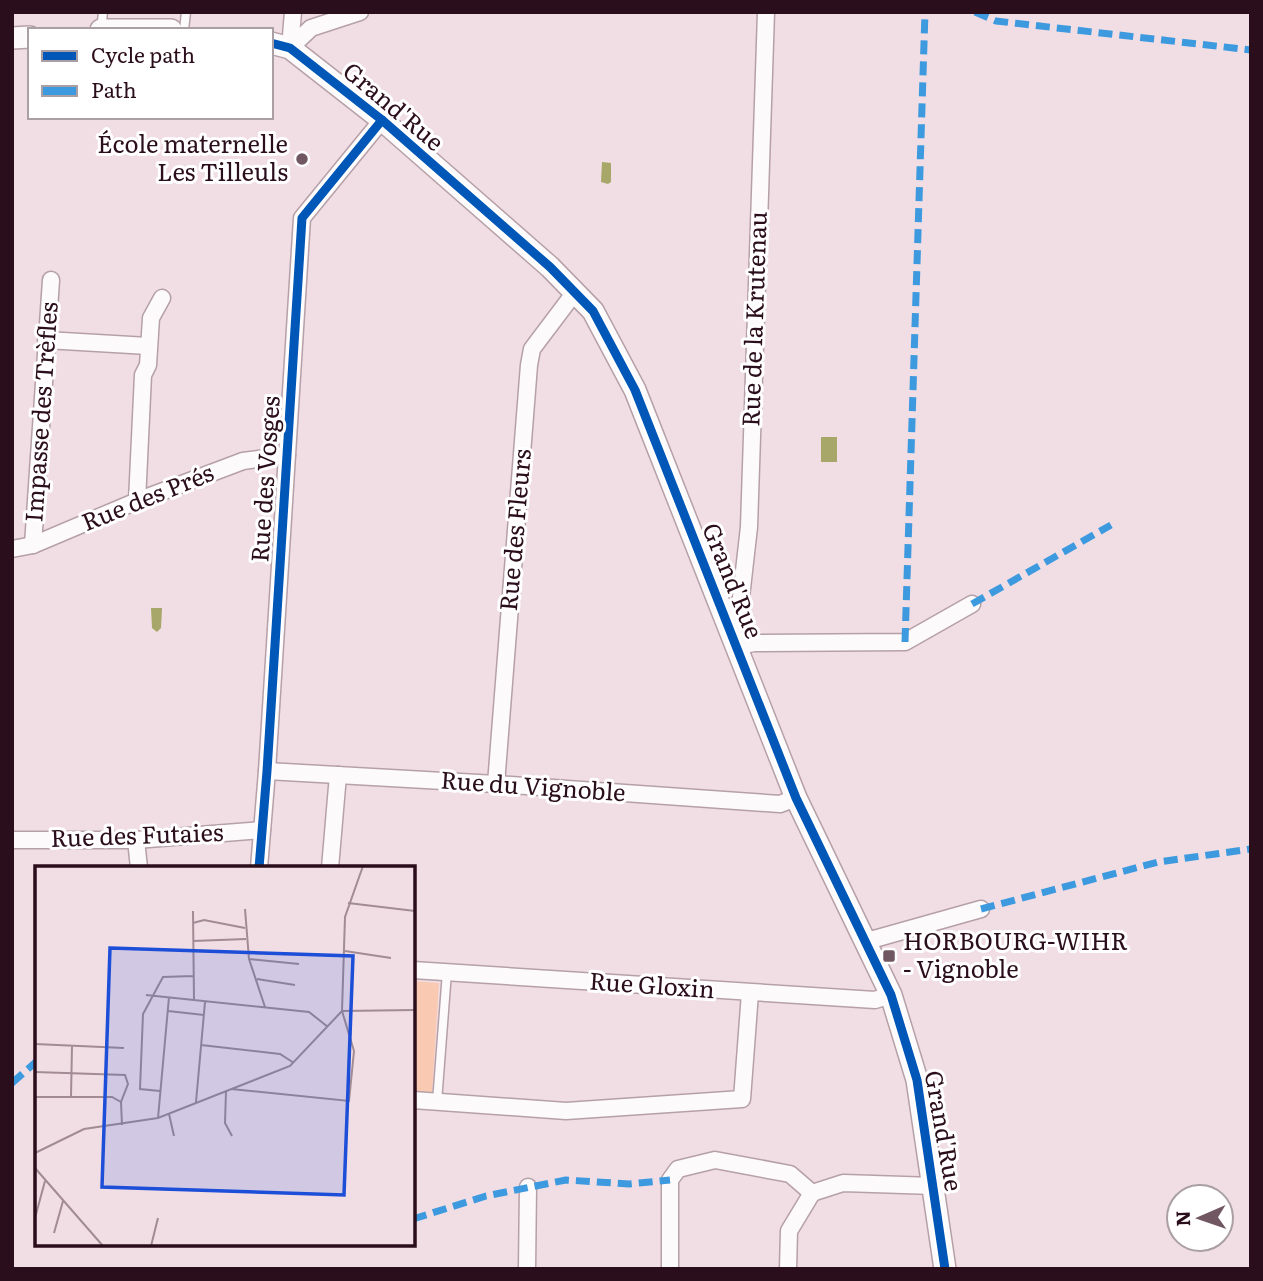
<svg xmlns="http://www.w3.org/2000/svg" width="1263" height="1281" font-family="Literata,serif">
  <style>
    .green { fill: #f9c9b1 }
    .water { fill: #a6a768 }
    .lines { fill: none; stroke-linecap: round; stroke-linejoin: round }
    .lane-casing { stroke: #b6a0a8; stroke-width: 11 }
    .street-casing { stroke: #b6a0a8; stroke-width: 19 }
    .secondary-casing { stroke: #b6a0a8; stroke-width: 24 }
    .lane { stroke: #fdfafb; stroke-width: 8 }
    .street { stroke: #fdfafb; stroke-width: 16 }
    .secondary { stroke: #fdfafb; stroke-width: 21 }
    .quiet { stroke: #3d9adf; stroke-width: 7; stroke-dasharray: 14 7; stroke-linecap: butt }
    .cycleway-casing { stroke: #fff; stroke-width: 13 }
    .cycleway { stroke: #0057b8; stroke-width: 9 }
    .poi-dot { fill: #705762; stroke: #fff; stroke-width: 2.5 }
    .labels { text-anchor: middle; stroke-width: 6; stroke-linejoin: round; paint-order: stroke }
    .street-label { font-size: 24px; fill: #2b0e1b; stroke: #fff }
    .poi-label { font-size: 24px; fill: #2b0e1b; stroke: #fff; text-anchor: end }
    .inset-road { fill: none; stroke: #a28b94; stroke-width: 2 }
    .view { fill: #1d4ed8; fill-opacity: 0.15; stroke: #1d4ed8; stroke-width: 3.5 }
    .inset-edge { fill: none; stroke: #2b0e1b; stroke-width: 3.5 }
  </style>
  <rect width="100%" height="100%" fill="#f1dee5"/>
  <!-- green -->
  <polygon class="green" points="413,981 439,983 432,1093 413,1092"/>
  <!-- water -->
  <g class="water">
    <polygon points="602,162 611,163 611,182 608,184 601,182"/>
    <rect x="821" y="437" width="16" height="25"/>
    <polygon points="151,608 162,608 161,628 157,632 152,628"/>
  </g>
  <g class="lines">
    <!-- lane casing -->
    <g class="lane-casing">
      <g id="lane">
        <polyline points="101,30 103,12"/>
        <polyline points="184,30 186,12"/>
        <polyline points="437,1102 447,972"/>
      </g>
    </g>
    <!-- street casing -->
    <g class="street-casing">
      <g id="street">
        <polyline points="290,48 311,28 360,12"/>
        <polyline points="290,48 293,12"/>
        <polyline points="46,340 148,346"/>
        <polyline points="137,501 143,375 148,365 151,318 162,298"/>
        <polyline points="33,545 51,280"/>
        <polyline points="12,549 33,545 137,501 243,461 287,455"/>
        <polyline points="726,618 740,606 749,527 766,12"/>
        <polyline points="737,646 754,643 905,642 972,604"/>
        <polyline points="267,771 496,784 780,804 796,798"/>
        <polyline points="496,784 529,365 532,349 575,292"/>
        <polyline points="12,840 136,840 262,830"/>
        <polyline points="136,840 139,868"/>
        <polyline points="259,868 267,771 302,218 382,120"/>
        <polyline points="330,868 338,775"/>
        <polyline points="867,941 981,909"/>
        <polyline points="413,970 875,1000 891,995"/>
        <polyline points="413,1100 566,1111 742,1099 750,993"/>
        <polyline points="527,1269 528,1187"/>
        <polyline points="670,1269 670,1180 678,1169 715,1160 790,1174 812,1193 843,1183 934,1186"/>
        <polyline points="788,1269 789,1231 812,1193"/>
      </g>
    </g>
    <!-- secondary casing -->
    <g class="secondary-casing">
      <g id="secondary">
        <polyline points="101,30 171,30"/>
        <polyline points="12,38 30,37"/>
        <polyline points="271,43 290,48 382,120 550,267 593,311 635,390 796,798 891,995 917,1080 945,1269"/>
      </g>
    </g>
    <!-- lane -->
    <use href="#lane" class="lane"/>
    <!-- street -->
    <use href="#street" class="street"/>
    <!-- secondary -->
    <use href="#secondary" class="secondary"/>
    <!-- quiet -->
    <g class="quiet">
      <polyline points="975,12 996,21 1251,50"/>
      <polyline points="972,604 1111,525"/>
      <polyline points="905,642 925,12"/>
      <polyline points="981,909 1158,862 1251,849"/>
      <polyline points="12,1083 37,1061"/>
      <polyline points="413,1219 486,1196 566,1180 629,1184 670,1180"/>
    </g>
    <!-- cycleway casing -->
    <g class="cycleway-casing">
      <g id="cycleway">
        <polyline points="271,43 290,48 382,120 550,267 593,311 635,390 796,798 891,995 917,1080 945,1269"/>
        <polyline points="259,868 267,771 302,218 382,120"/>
      </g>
    </g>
    <!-- cycleway -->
    <use href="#cycleway" class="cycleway"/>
  </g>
  <!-- markers -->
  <g class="poi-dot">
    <circle cx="302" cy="159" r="7"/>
    <rect x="882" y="949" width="14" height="14" rx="3.5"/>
  </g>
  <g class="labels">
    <!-- street labels -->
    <g class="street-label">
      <text transform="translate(393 107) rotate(40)" y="8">Grand'Rue</text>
      <text transform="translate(755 319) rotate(-88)" y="8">Rue de la Krutenau</text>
      <text transform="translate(42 412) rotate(-86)" y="8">Impasse des Trèfles</text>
      <text transform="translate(266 479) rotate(-86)" y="8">Rue des Vosges</text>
      <text transform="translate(148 498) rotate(-22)" y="8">Rue des Prés</text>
      <text transform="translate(516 530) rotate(-85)" y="8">Rue des Fleurs</text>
      <text transform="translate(732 581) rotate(68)" y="8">Grand'Rue</text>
      <text transform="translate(533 787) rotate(4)" y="8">Rue du Vignoble</text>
      <text transform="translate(137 836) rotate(-2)" y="8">Rue des Futaies</text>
      <text transform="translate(652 986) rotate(4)" y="8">Rue Gloxin</text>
      <text transform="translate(943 1131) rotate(80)" y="8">Grand'Rue</text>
    </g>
    <!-- poi labels -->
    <g class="poi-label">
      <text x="288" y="153">École maternelle<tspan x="288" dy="28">Les Tilleuls</tspan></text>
      <text x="903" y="950" text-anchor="start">HORBOURG-WIHR<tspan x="903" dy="28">- Vignoble</tspan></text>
    </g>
  </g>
  <!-- overview -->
  <g transform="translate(35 866)">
    <rect width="380" height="380" fill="#f1dee5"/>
    <path class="inset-road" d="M313,37L380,45M210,43L214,93L230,141M158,45L159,134M158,57L169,54L210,62M158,75L211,73M310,85L356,92M214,93L264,98M222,113L260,119M111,129L274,146L293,161M133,145L169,149M307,145L380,144M0,178L89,182M166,179L245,188L259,197M0,206L90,209L93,218L86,236L87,259M196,223L314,235L319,185L307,145M125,225L105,223L108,148L128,111L158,110M191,225L190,257L197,270M0,231H77L86,236M36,231L37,180M161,236L170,136M134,248L139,270M123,252L134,131M0,287L49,263L123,252L255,200L307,145L310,51L328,0M0,302L68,380M0,352L10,315M19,367L28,335M116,380L123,352"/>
    <path class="view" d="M75,82L318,90L309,329L67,321Z"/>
    <rect width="380" height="380" class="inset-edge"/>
  </g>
  <!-- border -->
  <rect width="1263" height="1281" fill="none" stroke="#2b0e1b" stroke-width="28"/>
  <!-- legend -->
  <rect x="28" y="28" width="245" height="91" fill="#ffffff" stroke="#aa9fa4" stroke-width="2"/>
  <rect x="42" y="51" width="35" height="10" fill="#0057b8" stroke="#aa9fa4" stroke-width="2"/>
  <text x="91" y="63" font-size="21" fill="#2b0e1b">Cycle path</text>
  <rect x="42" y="86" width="35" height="10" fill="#3d9adf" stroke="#aa9fa4" stroke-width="2"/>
  <text x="91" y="98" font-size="21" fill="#2b0e1b">Path</text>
  <!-- north arrow -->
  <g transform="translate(1200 1218) rotate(268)"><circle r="33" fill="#ffffff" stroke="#aa9fa4" stroke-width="2"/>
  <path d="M0-5L12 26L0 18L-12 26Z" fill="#705762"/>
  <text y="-10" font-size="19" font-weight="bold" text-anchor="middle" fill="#2b0e1b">N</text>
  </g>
</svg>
